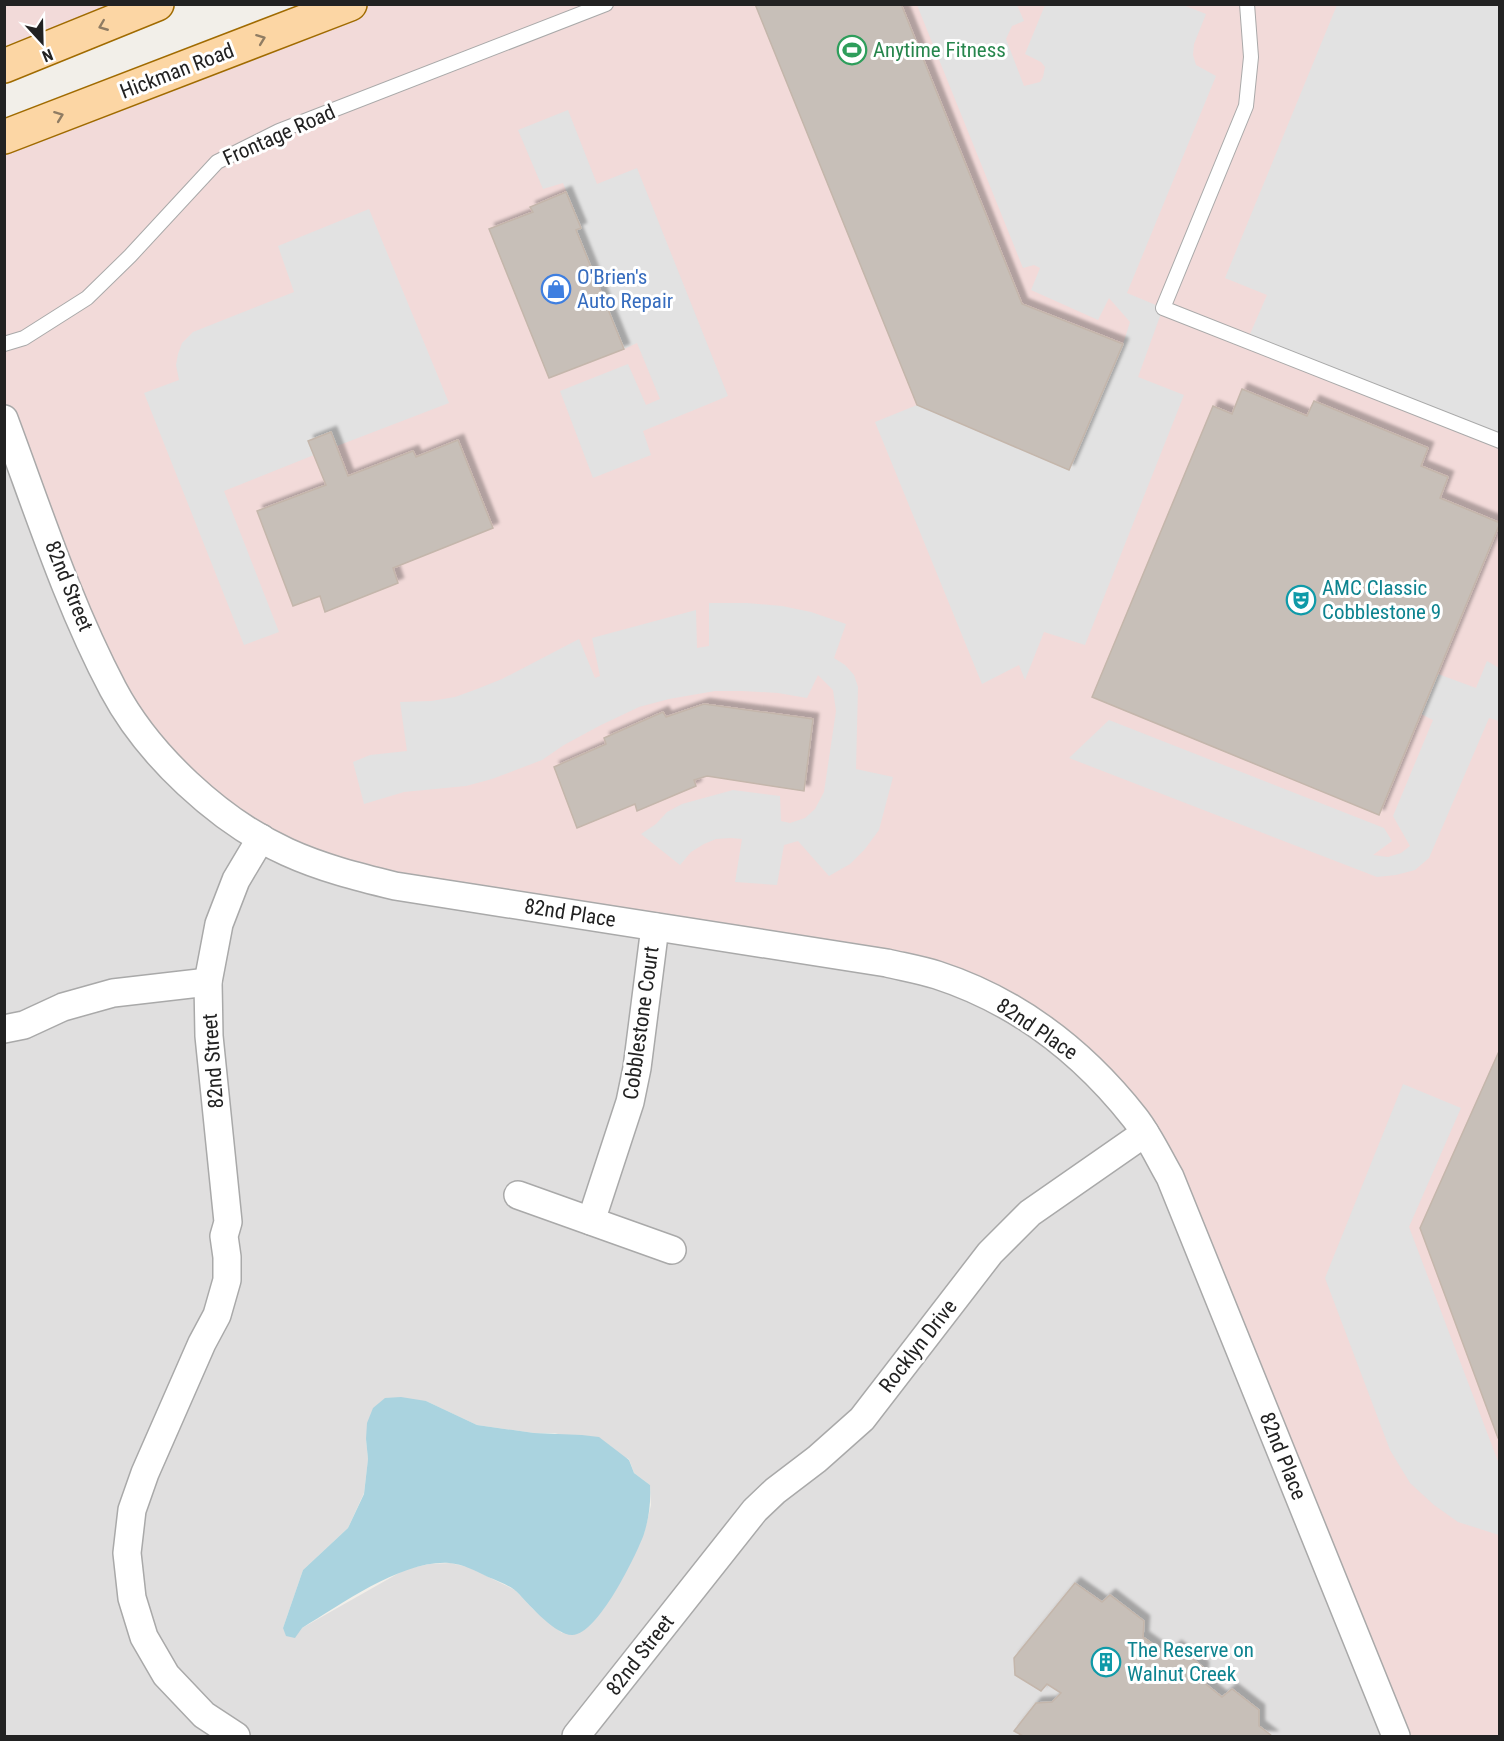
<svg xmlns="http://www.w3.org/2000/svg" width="1504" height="1741" font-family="'Roboto Condensed',sans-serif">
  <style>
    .residential { fill: #e0dfdf; fill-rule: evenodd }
    .commercial { fill: #f2dad9 }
    .parking { fill: #e2e2e2 }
    .water { fill: #aad3df }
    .building { fill: #c7bfb8; stroke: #c4b6ab; stroke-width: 1.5; filter: url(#shadow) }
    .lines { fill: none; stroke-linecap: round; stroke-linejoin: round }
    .lane-casing { stroke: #a9a9a9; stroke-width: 16 }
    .street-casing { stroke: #a9a9a9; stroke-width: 30 }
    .primary-casing { stroke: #a06b00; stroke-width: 36 }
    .lane { stroke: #fff; stroke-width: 14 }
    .street { stroke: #fff; stroke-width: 27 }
    .primary { stroke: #fcd6a4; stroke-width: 33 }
    .oneway { stroke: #8f7c63 }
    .labels { text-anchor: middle; stroke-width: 6; stroke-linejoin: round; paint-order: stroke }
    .leisure-label { font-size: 21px; fill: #27864d; stroke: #fff; text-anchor: start }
    .street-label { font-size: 21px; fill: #222; stroke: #fff }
    .shop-label { font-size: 21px; fill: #366cbe; stroke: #fff; text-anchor: start }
    .culture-label { font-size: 21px; fill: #0d838f; stroke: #fff; text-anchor: start }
  </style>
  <defs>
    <filter id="shadow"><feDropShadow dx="5.5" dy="-5.5" stdDeviation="1.5" flood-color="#0004"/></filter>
  </defs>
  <rect width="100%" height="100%" fill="#f2efe9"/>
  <!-- residential -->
  <path class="residential" d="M4,419L887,963L999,1001L1136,1119L1396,1736H5ZM426,1401L477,1425L534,1433H555L629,1459L634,1473L650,1485L651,1505L644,1534L562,1633L533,1609L515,1590L468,1567L450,1563L430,1564L406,1569L302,1628H283L303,1570L348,1528L364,1493L368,1459L366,1439Z"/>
  <!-- commercial -->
  <g class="commercial">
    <polygon points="5,4 112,4 112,5 5,46"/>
    <polygon points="350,5 1499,5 1499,1736 1394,1736 1183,1206 1093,1069 938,976 395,886 261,838 149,742 5,419 5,137"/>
  </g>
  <!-- parking -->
  <g class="parking">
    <polygon points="917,5 1017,5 1024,21 1012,26 1006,39 1024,86 1040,82 1043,77 1045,67 1041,62 1025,54 1045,5 1183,5 1206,14 1194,44 1193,55 1196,65 1216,76 1127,293 1163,308 1138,377 1184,395 1085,645 1044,632 1025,680 1019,665 982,684 875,422 917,405 1069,470 1123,344 1130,322 1109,298 1098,320 1031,290 1040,268 1034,265 1023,268"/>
    <polygon points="1337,5 1499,5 1499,441 1247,341 1267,295 1225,278"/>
    <polygon points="568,110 597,184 637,168 728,396 643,431 651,455 593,478 560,391 628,364 646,405 660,399 637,343 624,349 576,230 581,227 563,183 543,189 518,130"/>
    <polygon points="369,209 449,403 337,446 331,432 308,441 314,455 224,491 279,632 244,645 144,393 179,380 176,365 178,354 182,343 193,332 294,292 278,246"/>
    <polygon points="709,603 747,603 782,606 811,612 846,624 834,658 845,665 854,675 858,687 856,769 893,777 879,830 865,849 850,864 829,876 798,841 784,845 777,885 735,882 742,839 731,838 716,839 704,844 691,852 680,865 641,834 656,824 667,812 682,804 733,790 780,796 781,821 790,823 805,818 815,809 824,792 836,711 833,690 818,675 807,698 778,693 742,691 715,691 669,699 639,707 599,726 564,745 542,760 492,779 466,786 404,792 364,804 353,762 370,755 407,751 400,702 431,701 455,697 477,689 502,679 579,639 595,678 600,676 592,638 696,610 697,648 709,646"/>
    <polygon points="1487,661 1499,668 1499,721 1489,718 1429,858 1415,870 1396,875 1377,877 1069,758 1109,720 1384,828 1392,841 1373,855 1388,857 1401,853 1410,846 1393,816 1433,720 1421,714 1438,674 1476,688"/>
    <polygon points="1403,1084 1461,1108 1409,1227 1499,1464 1499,1535 1458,1522 1434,1505 1410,1483 1390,1450 1325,1278"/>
  </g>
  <!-- water -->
  <path class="water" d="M401,1397L426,1401L477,1425L534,1433L582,1435L599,1437L629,1460L634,1473L650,1485C651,1502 649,1518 644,1534C636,1556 597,1636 572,1635C556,1635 530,1606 519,1594C512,1586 498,1581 488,1577C476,1571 463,1564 449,1563C402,1560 342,1604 302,1628L295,1638L286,1636L283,1628L303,1570L348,1528L364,1494L368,1459L366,1439L367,1423L373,1408L385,1398Z"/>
  <!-- building -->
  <g class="building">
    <polygon points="755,4 901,4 1022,304 1123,344 1069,470 917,405"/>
    <polygon points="566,192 581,228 576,230 624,349 549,378 489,229 533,212 530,207"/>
    <polygon points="1242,389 1307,416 1314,401 1428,448 1421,466 1448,477 1440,498 1500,523 1379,815 1092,697 1213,406 1232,414"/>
    <polygon points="331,432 348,476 413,451 416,457 458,440 493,528 393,568 398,583 325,612 320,596 293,606 257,511 326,485 308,441"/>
    <polygon points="704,704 813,719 804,791 707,776 694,780 696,786 637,811 635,804 577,828 554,767 606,744 604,738 663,712 666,717"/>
    <polygon points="1500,1049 1500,1438 1498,1438 1420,1228"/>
    <polygon points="1075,1583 1102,1602 1110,1595 1144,1621 1143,1637 1167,1654 1176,1646 1203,1667 1202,1681 1222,1697 1232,1689 1259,1710 1259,1726 1272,1736 1023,1736 1014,1731 1036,1703 1052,1702 1061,1693 1047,1684 1041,1691 1015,1675 1014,1658"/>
  </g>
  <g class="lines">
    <!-- lane casing -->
    <g class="lane-casing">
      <g id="lane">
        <polyline points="1247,4 1251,57 1246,106 1163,308 1500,441"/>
        <polyline points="4,344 24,338 87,298 130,256 217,162 279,131 606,4"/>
      </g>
    </g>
    <!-- street casing -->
    <g class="street-casing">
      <g id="street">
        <path d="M4,419C38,510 68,604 113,689C148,755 219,821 287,852C322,868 358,877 395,886L887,963C904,967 921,970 937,975C1017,1001 1083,1052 1135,1118C1149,1136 1159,1158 1170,1177L1396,1736"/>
        <polyline points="4,1029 24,1025 63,1007 113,993 208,982"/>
        <polyline points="518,1195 672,1250"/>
        <polyline points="591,1221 630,1102 637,1068 655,927"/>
        <polyline points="236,1736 204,1715 166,1675 144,1637 132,1598 127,1553 132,1510 145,1473 202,1343 217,1315 227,1280 227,1257 224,1236 228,1222 209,1036 208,982 219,924 236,880 261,838"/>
        <polyline points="576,1736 755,1510 775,1491 817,1459 862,1419 990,1253 1030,1213 1145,1133"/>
      </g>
    </g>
    <!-- primary casing -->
    <g class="primary-casing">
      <g id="primary">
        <polyline points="4,66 157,4"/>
        <polyline points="4,137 350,4"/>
      </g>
    </g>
    <!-- lane -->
    <use href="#lane" class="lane"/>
    <!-- street -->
    <use href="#street" class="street"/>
    <!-- primary -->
    <use href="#primary" class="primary"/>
  </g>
  <!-- one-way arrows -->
  <defs><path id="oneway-chevron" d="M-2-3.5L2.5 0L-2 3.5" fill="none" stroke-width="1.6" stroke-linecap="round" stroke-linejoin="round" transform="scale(1.5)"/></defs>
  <g class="oneway">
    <use href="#oneway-chevron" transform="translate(103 26) rotate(158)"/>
    <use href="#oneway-chevron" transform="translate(261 39) rotate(-21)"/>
    <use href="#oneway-chevron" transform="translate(59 116) rotate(-21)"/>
  </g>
  <!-- icons -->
  <defs>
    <g id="stadium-ring" transform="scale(1.5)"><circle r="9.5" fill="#fff" stroke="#2e9e5b" stroke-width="1.5"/><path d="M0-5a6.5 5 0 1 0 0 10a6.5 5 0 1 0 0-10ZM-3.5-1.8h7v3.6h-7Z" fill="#2e9e5b"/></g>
    <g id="shop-ring" transform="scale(1.5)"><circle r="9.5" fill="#fff" stroke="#3f7fe0" stroke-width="1.5"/><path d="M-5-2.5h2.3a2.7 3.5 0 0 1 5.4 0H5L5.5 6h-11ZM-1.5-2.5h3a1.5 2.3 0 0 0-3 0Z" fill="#3f7fe0"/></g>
    <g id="theatre-ring" transform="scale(1.5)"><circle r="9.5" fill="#fff" stroke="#0f9aa8" stroke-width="1.5"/><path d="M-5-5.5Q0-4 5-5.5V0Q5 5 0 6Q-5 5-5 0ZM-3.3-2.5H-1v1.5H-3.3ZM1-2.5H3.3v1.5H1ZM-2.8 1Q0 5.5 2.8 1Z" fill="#0f9aa8"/></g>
    <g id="building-ring" transform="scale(1.5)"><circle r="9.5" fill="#fff" stroke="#0f9aa8" stroke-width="1.5"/><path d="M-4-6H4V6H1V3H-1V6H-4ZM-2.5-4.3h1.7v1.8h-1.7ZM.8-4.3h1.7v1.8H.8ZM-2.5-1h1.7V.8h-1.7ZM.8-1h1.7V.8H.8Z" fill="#0f9aa8"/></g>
  </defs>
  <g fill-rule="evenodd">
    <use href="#stadium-ring" x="852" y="50"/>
    <use href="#shop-ring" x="556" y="289"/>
    <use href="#theatre-ring" x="1301" y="600"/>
    <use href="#building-ring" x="1106" y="1662"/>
  </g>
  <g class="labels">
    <!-- leisure labels -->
    <g class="leisure-label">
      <text x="873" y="57">Anytime Fitness</text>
    </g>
    <!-- street labels -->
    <g class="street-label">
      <text transform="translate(177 71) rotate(-21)" y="7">Hickman Road</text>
      <text transform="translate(279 135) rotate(-24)" y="7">Frontage Road</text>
      <text transform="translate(69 586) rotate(68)" y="7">82nd Street</text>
      <text transform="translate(570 913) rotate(9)" y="7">82nd Place</text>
      <text transform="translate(641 1023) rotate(-82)" y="7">Cobblestone Court</text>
      <text transform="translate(1037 1029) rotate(34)" y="7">82nd Place</text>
      <text transform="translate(213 1061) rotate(-94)" y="7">82nd Street</text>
      <text transform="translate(918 1346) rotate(-52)" y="7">Rocklyn Drive</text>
      <text transform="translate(1283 1456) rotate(68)" y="7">82nd Place</text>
      <text transform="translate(640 1655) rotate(-52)" y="7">82nd Street</text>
    </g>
    <!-- shop labels -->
    <g class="shop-label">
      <text x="577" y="284">O'Brien's<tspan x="577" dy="24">Auto Repair</tspan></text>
    </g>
    <!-- culture labels -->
    <g class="culture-label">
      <text x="1322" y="595">AMC Classic<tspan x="1322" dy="24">Cobblestone 9</tspan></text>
      <text x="1127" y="1657">The Reserve on<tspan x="1127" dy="24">Walnut Creek</tspan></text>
    </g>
  </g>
  <!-- border -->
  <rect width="1504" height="1741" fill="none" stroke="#222222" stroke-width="12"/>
  <!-- north arrow -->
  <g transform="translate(42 42) rotate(158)" stroke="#ffffff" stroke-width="4.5" paint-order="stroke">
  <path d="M0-4.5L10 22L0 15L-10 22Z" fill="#222222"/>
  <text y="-9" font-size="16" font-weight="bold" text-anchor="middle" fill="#222222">N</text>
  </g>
</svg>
